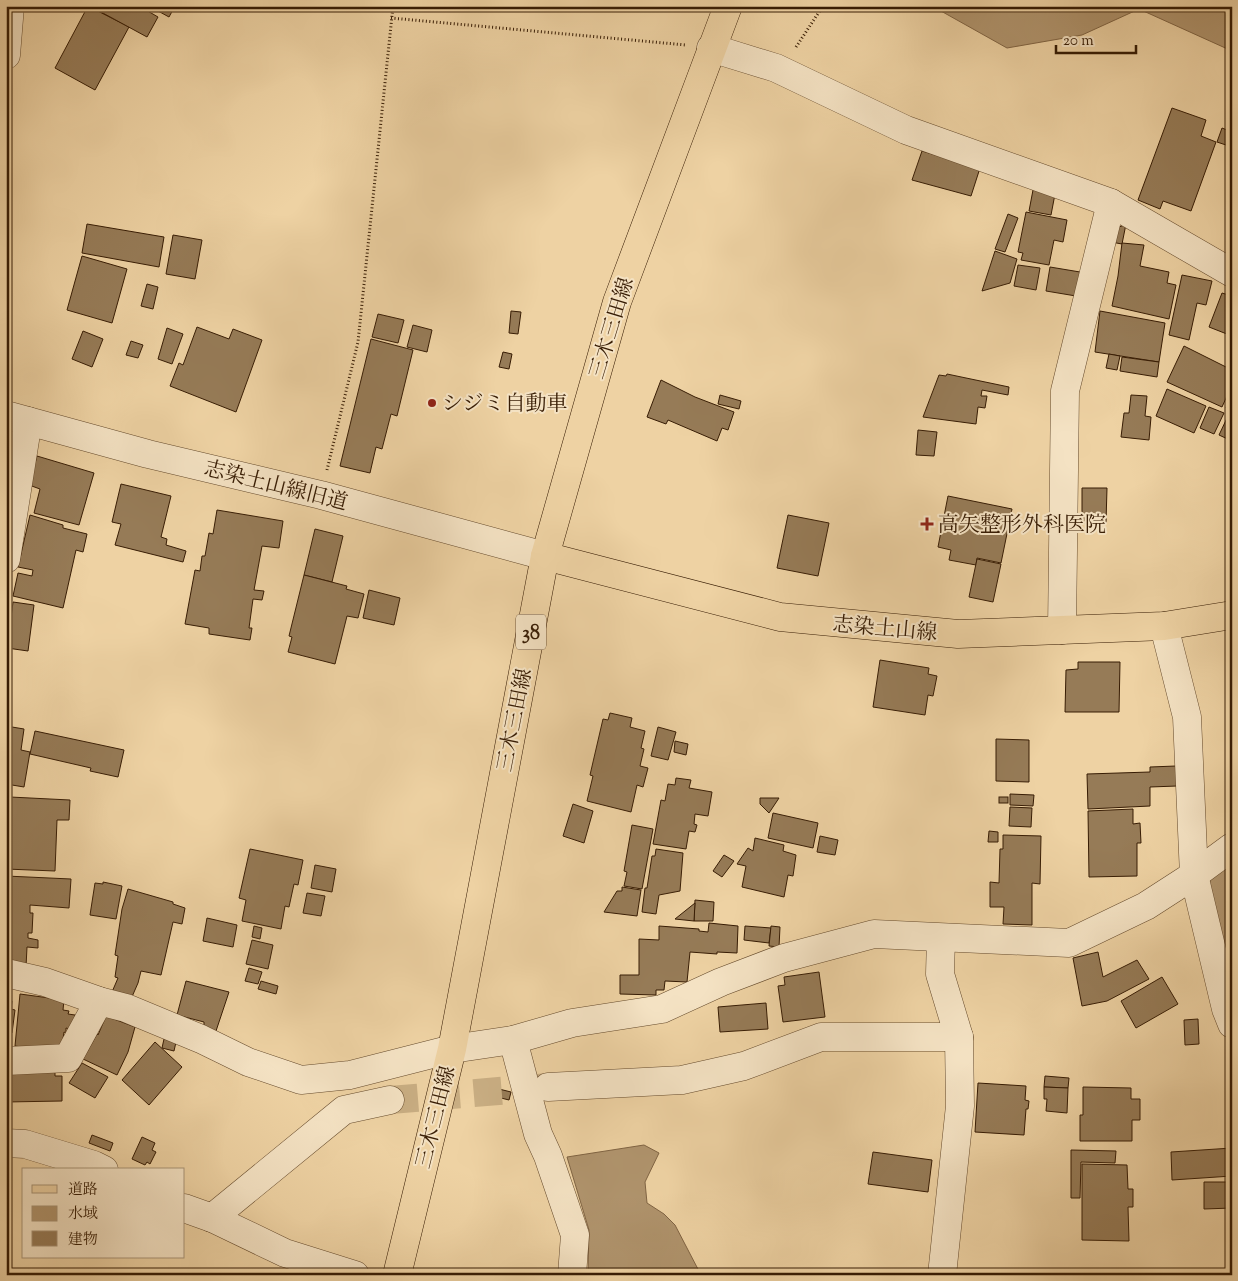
<svg xmlns="http://www.w3.org/2000/svg" width="1238" height="1281" font-family="'Sorts Mill Goudy','Noto Serif JP',serif">
  <style>
    .water { fill: #b0946d; stroke: #806443 }
    .building { fill: #967b57; stroke: #371c04 }
    .lines { fill: none; stroke-linecap: round; stroke-linejoin: round }
    .minor-tunnel { stroke: #c9ae83; stroke-width: 28; stroke-dasharray: 28 14; stroke-linecap: butt }
    .minor-casing { stroke: #654a2c; stroke-width: 29 }
    .major-casing { stroke: #371c04; stroke-width: 29 }
    .path { stroke: #371c04; stroke-width: 3; stroke-dasharray: 1 2.5; stroke-linecap: butt }
    .minor { stroke: #f4e2c3; stroke-width: 28 }
    .major { stroke: #eed2a3; stroke-width: 28 }
    .poi-dot { fill: #8f2418; stroke: #f4e2c3; stroke-width: 2 }
    .labels { text-anchor: middle; stroke-width: 4; stroke-linejoin: round; paint-order: stroke }
    .shield { fill: #f4e2c3; stroke: #70573d; stroke-width: 1 }
    .shield-label { font-size: 20px; font-weight: bold; fill: #371c04 }
    .street-label { font-size: 21px; fill: #371c04; stroke: #f4e2c3 }
    .poi-label { font-size: 21px; fill: #371c04; stroke: #f4e2c3; text-anchor: start }
  </style>
  <rect width="100%" height="100%" fill="#eed2a3"/>
  <filter id="stains"><feTurbulence type="fractalNoise" baseFrequency=".004" numOctaves="4"/><feColorMatrix values="0 0 0 0 .2 0 0 0 0 .09 0 0 0 0 .02 0 0 0 .5 -.17"/></filter>
  <radialGradient id="worn" r=".72"><stop offset=".6" stop-color="#630" stop-opacity="0"/><stop offset="1" stop-color="#630" stop-opacity=".3"/></radialGradient>
  <!-- water -->
  <g class="water">
    <polygon points="932,6 1232,6 1232,51 1139,9 1082,35 1007,48"/>
    <polygon points="1232,860 1232,982 1208,887 1212,875"/>
    <polygon points="644,1145 659,1153 645,1182 647,1203 664,1214 675,1225 700,1273 697,1275 588,1275 589,1230 567,1157"/>
  </g>
  <!-- building -->
  <g class="building">
    <polygon points="88,6 129,27 95,90 55,68"/>
    <polygon points="90,6 139,6 158,17 147,37"/>
    <polygon points="149,6 175,6 169,17"/>
    <polygon points="1172,108 1206,120 1201,136 1216,142 1191,211 1163,201 1160,209 1138,200"/>
    <polygon points="1222,128 1232,132 1232,147 1217,142"/>
    <polygon points="922,151 980,168 971,196 912,180"/>
    <polygon points="1033,190 1055,194 1051,215 1029,211"/>
    <polygon points="1026,212 1067,220 1063,242 1054,240 1049,265 1021,260 1023,253 1018,252"/>
    <polygon points="1008,214 1018,218 1005,252 995,249"/>
    <polygon points="87,224 164,237 159,267 82,253"/>
    <polygon points="1126,224 1122,244 1111,242 1115,229"/>
    <polygon points="173,235 202,240 195,279 166,274"/>
    <polygon points="1122,243 1144,245 1140,266 1169,272 1167,283 1176,285 1169,319 1112,306 1118,276"/>
    <polygon points="995,251 1017,259 1010,283 982,291"/>
    <polygon points="82,256 127,269 112,323 67,310"/>
    <polygon points="1018,265 1040,268 1036,290 1014,286"/>
    <polygon points="1050,267 1080,272 1076,296 1046,291"/>
    <polygon points="1182,275 1212,281 1206,305 1197,303 1189,340 1169,335"/>
    <polygon points="147,284 158,287 153,309 141,306"/>
    <polygon points="1222,293 1232,296 1232,336 1209,327"/>
    <polygon points="511,311 521,312 518,334 509,333"/>
    <polygon points="1100,311 1165,323 1159,362 1095,352"/>
    <polygon points="378,314 404,320 398,343 372,337"/>
    <polygon points="413,325 432,330 427,352 407,347"/>
    <polygon points="197,327 229,339 233,329 262,340 236,412 170,386 179,363 183,365"/>
    <polygon points="167,328 183,334 172,364 158,359"/>
    <polygon points="83,331 103,339 92,367 72,359"/>
    <polygon points="371,339 413,350 397,416 391,414 382,449 376,447 370,473 340,466"/>
    <polygon points="131,341 143,345 138,358 126,355"/>
    <polygon points="1184,346 1232,370 1232,385 1222,407 1167,382"/>
    <polygon points="503,352 512,354 509,369 499,367"/>
    <polygon points="1109,354 1120,356 1117,370 1106,368"/>
    <polygon points="1122,357 1159,362 1157,377 1120,371"/>
    <polygon points="947,374 1009,387 1008,395 982,390 981,396 987,396 985,408 978,407 976,424 923,417 939,375 946,376"/>
    <polygon points="661,380 695,397 734,412 728,430 722,428 717,441 668,420 666,424 647,417"/>
    <polygon points="1167,389 1206,406 1194,433 1156,416"/>
    <polygon points="1232,394 1232,410 1226,408"/>
    <polygon points="720,395 741,401 739,409 718,404"/>
    <polygon points="1131,395 1147,396 1145,416 1151,417 1149,440 1121,437 1124,413 1129,413"/>
    <polygon points="1209,407 1224,413 1214,434 1200,428"/>
    <polygon points="1228,416 1232,418 1232,441 1219,435"/>
    <polygon points="918,430 937,432 934,456 916,455"/>
    <polygon points="37,456 94,473 79,525 34,513 40,489 29,485"/>
    <polygon points="121,484 171,496 161,537 167,539 166,545 186,551 183,562 115,545 121,524 112,522"/>
    <polygon points="1082,488 1107,488 1106,523 1082,523"/>
    <polygon points="948,496 1012,509 1001,563 977,558 976,565 949,560 951,550 938,547"/>
    <polygon points="217,510 283,521 279,548 262,546 254,590 264,591 262,600 253,599 249,628 252,628 250,640 209,634 209,628 185,624 195,570 200,571 202,556 205,556 209,533 213,534"/>
    <polygon points="30,515 63,525 63,528 87,534 83,552 76,550 63,608 13,596 18,573 32,576 33,570 18,567"/>
    <polygon points="788,515 829,523 818,576 777,568"/>
    <polygon points="315,529 343,536 332,582 304,575"/>
    <polygon points="977,559 1001,564 993,602 969,597"/>
    <polygon points="304,575 347,586 346,589 364,594 358,618 347,616 335,664 288,652 292,637 289,636"/>
    <polygon points="369,590 400,598 394,625 363,618"/>
    <polygon points="13,602 34,605 28,651 7,648"/>
    <polygon points="880,660 929,668 928,674 937,676 933,696 928,695 925,715 873,707"/>
    <polygon points="1078,662 1120,662 1119,712 1065,712 1066,670 1078,669"/>
    <polygon points="610,713 632,718 630,727 645,731 641,748 644,749 640,766 648,768 643,787 637,785 631,812 587,801 593,776 590,775 603,719 608,720"/>
    <polygon points="6,726 24,729 21,750 30,752 24,787 6,784"/>
    <polygon points="658,727 676,732 668,760 651,756"/>
    <polygon points="35,731 124,750 118,777 90,771 91,768 30,754"/>
    <polygon points="996,739 1029,740 1029,782 996,781"/>
    <polygon points="675,741 688,744 686,755 674,752"/>
    <polygon points="1176,766 1177,786 1150,787 1150,806 1088,809 1087,774 1150,772 1150,767"/>
    <polygon points="676,778 691,780 689,788 712,792 708,816 695,814 694,824 697,825 695,832 689,831 686,849 653,844 661,800 665,801 668,784 675,785"/>
    <polygon points="1010,794 1034,795 1033,806 1010,805"/>
    <polygon points="10,797 70,800 69,820 57,820 55,871 6,869 6,800 10,801"/>
    <rect x="999" y="797" width="9" height="6"/>
    <polygon points="760,798 779,798 769,813 760,804"/>
    <polygon points="573,804 593,811 584,843 563,836"/>
    <polygon points="1010,807 1032,808 1031,827 1009,826"/>
    <polygon points="1133,809 1133,824 1140,823 1141,843 1137,843 1137,876 1089,877 1088,811"/>
    <polygon points="773,813 818,823 813,848 768,838"/>
    <polygon points="632,825 653,829 642,889 624,886 627,872 624,871"/>
    <polygon points="989,831 998,832 998,842 988,842"/>
    <polygon points="1003,835 1041,836 1040,884 1032,883 1032,925 1003,924 1004,907 990,907 990,882 999,883 1000,849 1003,849"/>
    <polygon points="820,836 838,840 835,855 817,852"/>
    <polygon points="755,838 784,845 783,851 796,855 793,876 788,875 784,897 742,887 746,866 737,864 748,848 753,851"/>
    <polygon points="250,849 303,860 298,885 294,884 289,907 285,906 281,929 242,921 246,900 239,898"/>
    <polygon points="656,849 683,853 680,891 659,895 656,914 642,912 645,888 647,888 652,856 655,856"/>
    <polygon points="724,855 734,861 722,877 713,871"/>
    <polygon points="315,865 336,869 332,892 311,888"/>
    <polygon points="6,876 71,879 69,908 30,905 30,913 33,913 32,933 28,933 28,938 38,940 38,948 27,947 26,967 6,963"/>
    <polygon points="103,882 122,886 116,919 90,915 95,883 103,884"/>
    <polygon points="622,887 641,890 637,916 604,912 617,891 622,891"/>
    <polygon points="128,889 173,902 173,904 185,908 182,924 173,922 161,975 141,971 138,983 131,999 112,992 118,978 115,977 118,956 115,955 122,909"/>
    <polygon points="307,893 325,896 321,916 303,913"/>
    <polygon points="695,900 714,902 713,921 694,921"/>
    <polygon points="695,903 694,921 675,919"/>
    <polygon points="207,918 237,925 233,947 203,941"/>
    <polygon points="709,923 738,926 737,953 717,952 717,954 690,952 687,982 665,981 664,990 656,990 656,995 620,994 620,975 639,975 639,939 659,940 659,926 699,929 699,931 708,932"/>
    <polygon points="254,926 262,928 260,939 252,937"/>
    <polygon points="745,926 771,928 769,943 744,940"/>
    <polygon points="771,926 780,927 779,947 769,946"/>
    <polygon points="252,940 273,945 268,969 246,964"/>
    <polygon points="1098,952 1103,977 1137,960 1149,979 1107,1001 1082,1006 1073,958"/>
    <polygon points="249,968 262,972 258,984 245,981"/>
    <polygon points="819,972 825,1017 783,1022 778,986 785,985 784,977"/>
    <polygon points="1162,977 1178,1004 1136,1028 1121,1001"/>
    <polygon points="186,981 229,992 215,1034 204,1027 204,1022 177,1015"/>
    <polygon points="261,981 278,986 276,994 258,989"/>
    <polygon points="20,994 64,1000 63,1010 69,1011 68,1014 75,1015 73,1030 66,1028 66,1033 64,1032 61,1053 15,1046"/>
    <polygon points="6,1000 12,1001 11,1009 15,1010 12,1033 7,1033 6,1042"/>
    <polygon points="766,1003 768,1029 720,1032 718,1007"/>
    <polygon points="106,1016 135,1027 128,1052 117,1075 83,1059 97,1034 98,1035"/>
    <polygon points="1198,1019 1199,1044 1185,1045 1184,1020"/>
    <polygon points="164,1039 176,1042 174,1051 162,1048"/>
    <polygon points="155,1042 182,1067 149,1105 122,1080"/>
    <polygon points="82,1063 108,1077 95,1098 69,1083"/>
    <polygon points="6,1070 55,1070 55,1076 62,1076 62,1101 6,1102"/>
    <polygon points="1045,1076 1069,1078 1068,1088 1044,1087"/>
    <polygon points="978,1083 1026,1086 1025,1100 1029,1101 1028,1109 1026,1109 1024,1135 975,1132"/>
    <polygon points="491,1087 511,1092 509,1100 489,1095"/>
    <polygon points="1044,1087 1068,1088 1067,1113 1046,1111 1047,1099 1044,1099"/>
    <polygon points="1083,1087 1131,1088 1131,1099 1140,1099 1140,1120 1132,1120 1132,1141 1080,1141 1080,1115 1083,1115"/>
    <polygon points="92,1135 113,1143 110,1151 89,1143"/>
    <polygon points="142,1137 155,1143 152,1150 156,1152 150,1164 147,1162 145,1165 132,1159"/>
    <polygon points="1232,1148 1232,1176 1172,1180 1171,1152"/>
    <polygon points="1071,1150 1116,1151 1115,1163 1081,1162 1080,1198 1071,1198"/>
    <polygon points="873,1152 932,1160 928,1192 868,1184"/>
    <polygon points="1082,1164 1127,1165 1128,1189 1133,1189 1133,1207 1128,1207 1129,1241 1082,1240"/>
    <polygon points="1204,1182 1232,1182 1232,1208 1204,1209"/>
    <polygon points="294,1271 306,1275 293,1275"/>
  </g>
  <g class="lines">
    <!-- minor-tunnel -->
    <polyline class="minor-tunnel" points="390,1100 548,1087"/>
    <!-- minor casing -->
    <g class="minor-casing">
      <g id="minor">
        <polyline points="711,48 776,68 906,130 1111,203 1232,273"/>
        <polyline points="6,55 10,6"/>
        <polyline points="6,415 148,454 321,495 545,556"/>
        <polyline points="6,559 28,421"/>
        <polyline points="1164,626 1187,717 1194,875 1226,1009 1232,1024"/>
        <polyline points="1062,630 1065,391 1111,203"/>
        <polyline points="941,938 940,974 959,1037 960,1106 942,1275"/>
        <polyline points="6,973 45,982 99,1001 126,1008 201,1039 248,1062 301,1080 350,1075 452,1049 513,1040 572,1023 662,1009 721,982 784,958 874,934 1069,943 1146,906 1194,875 1232,847"/>
        <polyline points="513,1040 538,1134 548,1156 575,1235 572,1275"/>
        <polyline points="6,1061 68,1058 99,1001"/>
        <polyline points="548,1087 682,1080 744,1066 821,1037 959,1037"/>
        <polyline points="6,1143 25,1144 94,1165 104,1170"/>
        <polyline points="184,1208 212,1218 285,1253 355,1275"/>
        <polyline points="212,1218 344,1110 390,1100"/>
      </g>
    </g>
    <!-- major casing -->
    <g class="major-casing">
      <g id="major">
        <polyline points="545,556 780,617 958,634 1164,626 1232,615"/>
        <polyline points="397,1275 452,1049 545,556 617,302 728,6"/>
      </g>
    </g>
    <!-- path -->
    <g class="path">
      <polyline points="391,18 686,45"/>
      <polyline points="796,47 823,6"/>
      <polyline points="327,470 358,342 393,6"/>
    </g>
    <!-- minor -->
    <use href="#minor" class="minor"/>
    <!-- major -->
    <use href="#major" class="major"/>
  </g>
  <!-- markers -->
  <g class="poi-dot">
    <circle cx="432" cy="403" r="5"/>
    <path d="M924.5 516.5h5v5h5v5h-5v5h-5v-5h-5v-5h5z"/>
  </g>
  <g class="labels">
    <!-- shield labels -->
    <rect class="shield" x="516" y="614.5" width="30" height="35" rx="4"/>
    <g class="shield-label">
      <text x="531" y="639">38</text>
    </g>
    <!-- street labels -->
    <g class="street-label">
      <text transform="translate(611 328) rotate(-73)" y="7">三木三田線</text>
      <text transform="translate(276 485) rotate(14)" y="7">志染土山線旧道</text>
      <text transform="translate(885 628) rotate(5)" y="7">志染土山線</text>
      <text transform="translate(514 720) rotate(-79)" y="7">三木三田線</text>
      <text transform="translate(435 1117) rotate(-76)" y="7">三木三田線</text>
    </g>
    <!-- poi labels -->
    <g class="poi-label">
      <text x="442" y="410">シジミ自動車</text>
      <text x="938" y="531">高矢整形外科医院</text>
    </g>
  </g>
  <!-- margin -->
  <rect width="1238" height="1281" fill="none" stroke="#eed2a3" stroke-width="25"/>
  <rect x="8" y="8" width="1223" height="1266" fill="none" stroke="#371c04" stroke-width="2.5"/>
  <rect x="12" y="12" width="1213" height="1256" fill="none" stroke="#371c04"/>
  <!-- legend -->
  <rect x="22" y="1168" width="162" height="90" fill="#f4e2c3" stroke="#a89377"/>
  <rect x="32" y="1185" width="25" height="8" fill="#eed2a3" stroke="#a89377"/>
  <text x="68" y="1194" font-size="15" fill="#371c04">道路</text>
  <rect x="32" y="1206" width="25" height="15" fill="#b0946d" stroke="#a89377"/>
  <text x="68" y="1218" font-size="15" fill="#371c04">水域</text>
  <rect x="32" y="1231" width="25" height="15" fill="#967b57" stroke="#a89377"/>
  <text x="68" y="1244" font-size="15" fill="#371c04">建物</text>
  <!-- scale -->
  <path d="M1056 45v8h80v-8" fill="none" stroke="#371c04" stroke-width="2.5"/>
  <text x="1063" y="45" font-size="15" fill="#371c04" stroke="#f4e2c3" stroke-width="4" paint-order="stroke">20 m</text>
  <rect width="100%" height="100%" filter="url(#stains)"/>
  <rect width="100%" height="100%" fill="url(#worn)"/>
</svg>
